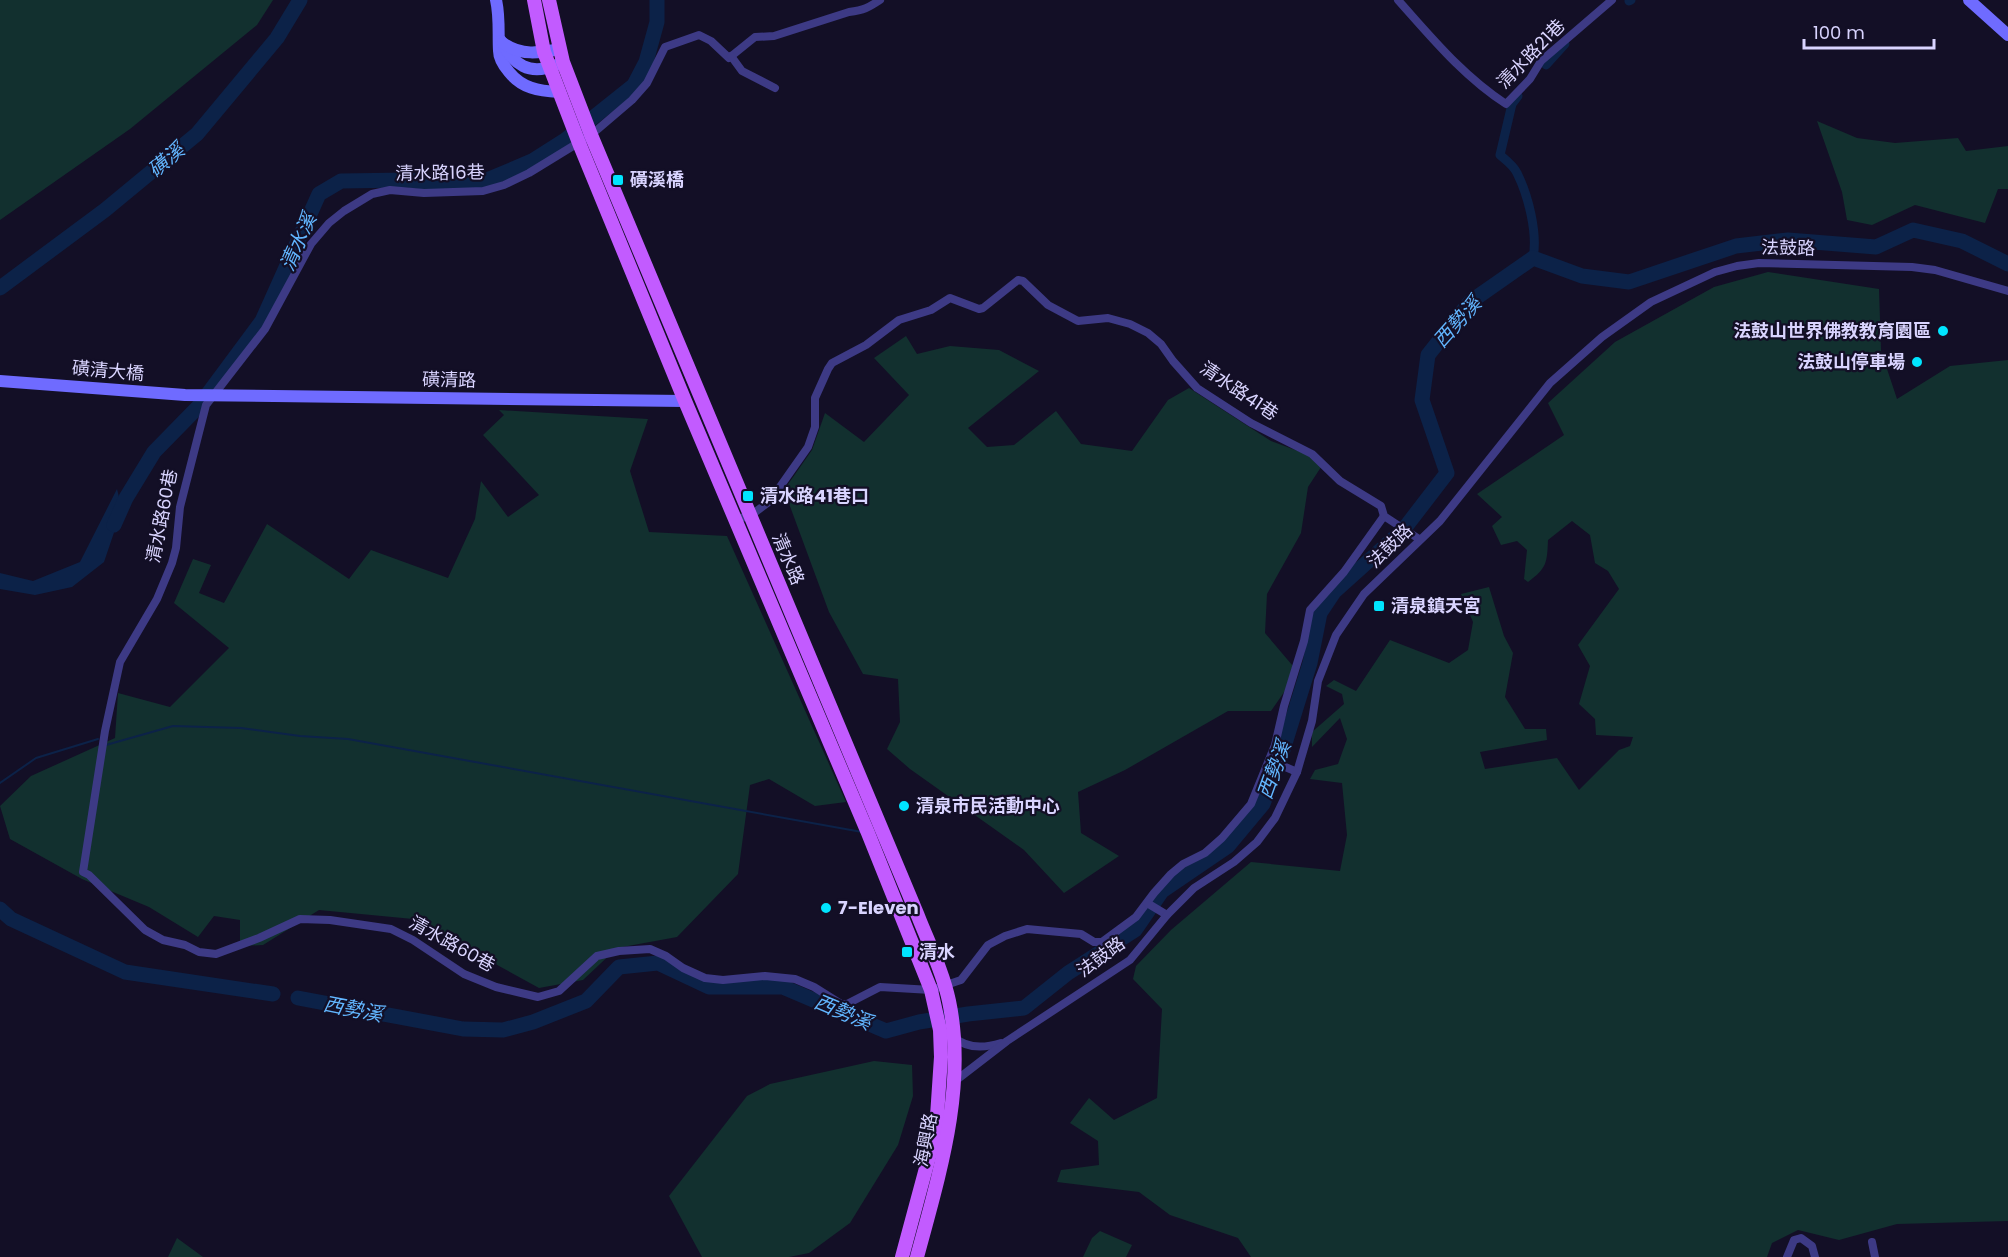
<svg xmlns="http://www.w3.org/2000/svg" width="2008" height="1257" font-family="Poppins,'Noto Sans TC',sans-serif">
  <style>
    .green { fill: #12302f }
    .water { fill: #0c2248 }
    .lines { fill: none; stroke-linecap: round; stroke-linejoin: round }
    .stream { stroke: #0c2248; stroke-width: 2 }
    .canal { stroke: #0c2248; stroke-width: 9 }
    .river { stroke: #0c2248; stroke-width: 15 }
    .street { stroke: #3d3a85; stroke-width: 8 }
    .secondary { stroke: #6f6bff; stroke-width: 12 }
    .primary { stroke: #c25bff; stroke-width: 14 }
    .poi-dot { fill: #00e5ff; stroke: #130f26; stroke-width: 2 }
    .labels { text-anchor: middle; stroke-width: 4.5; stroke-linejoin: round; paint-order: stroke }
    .street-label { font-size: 18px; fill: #d9d4ff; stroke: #130f26 }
    .poi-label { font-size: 18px; font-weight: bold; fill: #d9d4ff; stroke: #130f26; text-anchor: start }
    .water-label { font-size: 20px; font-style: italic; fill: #62b6ff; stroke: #130f26 }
  </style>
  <rect width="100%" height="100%" fill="#130f26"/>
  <!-- green -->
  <g class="green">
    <polygon points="0,0 273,0 257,25 130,129 0,220"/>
    <polygon points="1817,121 1857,138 1895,143 1958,138 1966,151 2008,146 2008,189 1998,189 1985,223 1915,205 1872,225 1847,220 1842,192"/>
    <path d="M1768,272L1879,289L1881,351L1897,399L1950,366L2008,360V1221L1897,1224L1839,1240L1798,1230L1772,1243L1767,1257H1251L1238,1238L1170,1215L1139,1192L1057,1182L1061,1170L1099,1165L1098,1141L1070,1123L1089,1098L1114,1120L1157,1098L1162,1009L1133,979L1136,966L1171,930L1251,862L1340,871L1347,835L1342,783L1310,779L1315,770L1338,764L1347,739L1340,718L1312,747V732L1344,704L1342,694L1326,686L1334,680L1356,691L1390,640L1449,663L1468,650L1473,622L1461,594L1489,587L1504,636L1513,653L1505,697L1525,729H1546L1547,740L1480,752L1485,769L1557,758L1579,790L1619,750L1630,746L1633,737L1596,735L1595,719L1579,704L1590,666L1578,645L1619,589L1608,571L1595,563L1590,535L1572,521L1548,540C1547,563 1547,568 1528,582L1524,579L1527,550L1517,541L1501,545L1492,526L1502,517L1477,494L1564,435L1548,403L1615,342L1714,287Z"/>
    <polygon points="906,336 917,354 950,346 999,350 1039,371 968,428 987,447 1014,445 1056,411 1081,444 1132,451 1168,400 1189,388 1271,441 1325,461 1308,487 1301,533 1267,594 1265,633 1298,672 1271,711 1228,711 1125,770 1078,792 1081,833 1119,856 1064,893 1024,850 910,769 887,749 900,722 898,679 863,674 829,612 784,490 812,450 825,413 864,442 909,395 874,358"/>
    <polygon points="499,410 648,419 630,471 649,532 727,536 846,802 815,806 769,779 750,785 738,874 677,937 617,948 583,980 539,988 413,919 319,910 263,945 240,946 240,920 214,916 198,937 149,907 82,879 10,839 0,806 31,776 115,738 118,693 170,707 229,648 174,603 193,559 211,565 199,593 224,603 267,524 349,579 371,550 448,578 475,519 481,481 508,517 539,495 483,435 504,415"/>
    <polygon points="874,1061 912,1065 913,1096 898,1145 850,1223 809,1253 789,1257 702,1257 669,1196 747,1096 770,1084"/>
    <polygon points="1100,1231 1132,1245 1126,1257 1083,1257 1092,1238"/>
    <polygon points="177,1238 203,1257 168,1257"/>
  </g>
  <!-- water -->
  <polygon class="water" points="117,489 122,509 104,562 72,587 35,595 0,589 0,573 33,581 80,562"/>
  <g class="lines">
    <!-- stream -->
    <g class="stream">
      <polyline points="106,745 173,726 241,728 300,736 348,739 862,832"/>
      <polyline points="0,783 36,758 98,739"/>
    </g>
    <!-- canal -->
    <g class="canal">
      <polyline points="1629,1 1631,0"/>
      <polyline points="1546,65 1565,44"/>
      <path d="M1518,96L1512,104L1500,155C1506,160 1514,166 1517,173C1528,195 1538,233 1533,258"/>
    </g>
    <!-- river -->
    <g class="river">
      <polyline points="0,288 105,210 197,134 277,38 300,0"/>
      <polyline points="114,525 126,498 154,452 199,406 262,321 319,194 341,181 407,180 448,185 487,180 532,161 565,140 634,85 646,62 657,22 657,0"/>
      <polyline points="0,909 11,919 125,972 273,994"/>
      <polyline points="298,998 463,1029 503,1030 533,1022 586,1001 619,967 658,963 709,987 783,987 886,1031 919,1022 968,1014 1024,1008 1068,973 1135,930 1162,891 1228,846 1263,804 1282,753 1310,663 1320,613 1334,592 1404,529 1447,473 1422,400 1428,355 1470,302 1533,258 1582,276 1629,282 1736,246 1788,240 1876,247 1913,230 1962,241 2008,264"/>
    </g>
    <!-- street -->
    <g class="street">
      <path d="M880,0C868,8 864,10 849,12L774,36L755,37L729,58L711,41L699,35L665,47L647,83L632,100L591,135L529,173L504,185L483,191L424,193L390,190L372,194L344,211L329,223L311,244L265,329L206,405L180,507L176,548L172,563L157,599L120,662L105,731L83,872L89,875L145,930L163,940L185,945L199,952L216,954L259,938L300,919L330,920L391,929L413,940L464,974L496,987L538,997L559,991L597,956L619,951L650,949L666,956L683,968L705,978L723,980L765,976L795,979L814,987L841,1004H847L880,987L931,990L961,980L988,945L1005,936L1027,929L1081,934L1094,942H1102L1136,917L1154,893L1171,874L1183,864L1205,853L1222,838L1251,804L1275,745L1284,706L1304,641L1310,610L1344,572L1384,516"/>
      <path d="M1398,0C1432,38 1463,76 1506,104L1530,79L1541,61L1612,0"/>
      <polyline points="731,56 742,71 775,88"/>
      <polyline points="736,519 750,516 770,501 808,447 815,427 815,398 828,369 832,363 866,345 899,320 931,310 950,298 979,309 983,308 1018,280 1023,281 1048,305 1078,321 1108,318 1130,324 1148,333 1161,344 1173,361 1197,388 1251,423 1312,454 1340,481 1381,506 1384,516 1419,539"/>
      <polyline points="1269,760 1297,772"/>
      <polyline points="1147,903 1167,915"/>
      <path d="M954,1037C967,1049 985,1048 1001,1043"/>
      <polyline points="952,1079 959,1078 1007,1041 1130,960 1167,915 1194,888 1234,862 1257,842 1275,818 1297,772 1312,721 1318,681 1336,635 1364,594 1440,521 1550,383 1602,337 1651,302 1715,272 1737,266 1759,263 1912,267 1935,270 2008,291"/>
      <polyline points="1872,1242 1875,1257"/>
      <polyline points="1787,1257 1794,1240 1801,1238 1812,1246 1815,1257"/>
    </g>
    <!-- secondary -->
    <g class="secondary">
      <path d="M496,0C500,17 498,34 499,51C499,59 504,66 509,72C522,88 538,91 559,92"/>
      <polyline points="1969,0 2008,35"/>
      <path d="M501,41C514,65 529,76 556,65"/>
      <path d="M503,43C521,56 539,53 560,49"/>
      <polyline points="0,381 185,395 685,401"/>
    </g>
    <!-- primary -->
    <g class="primary">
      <polyline points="534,0 544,52 579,143 685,401 868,833 931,990 940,1030 941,1057 936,1131 902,1257"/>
      <path d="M549,0L563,62L591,135L918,916C929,944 943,972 949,1001C967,1087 939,1175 917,1257"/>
    </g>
  </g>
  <!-- markers -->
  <g class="poi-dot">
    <rect x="612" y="174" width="12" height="12" rx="3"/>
    <circle cx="1943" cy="331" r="6"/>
    <circle cx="1917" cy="362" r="6"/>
    <rect x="742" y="490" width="12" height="12" rx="3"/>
    <rect x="1373" y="600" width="12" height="12" rx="3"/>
    <circle cx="904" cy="806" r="6"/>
    <circle cx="826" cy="908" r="6"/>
    <rect x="901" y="946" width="12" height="12" rx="3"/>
  </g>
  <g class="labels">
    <!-- street labels -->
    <g class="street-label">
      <text transform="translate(1531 54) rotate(-46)" y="6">清水路21巷</text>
      <text transform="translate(440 173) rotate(-1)" y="6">清水路16巷</text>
      <text transform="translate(1788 248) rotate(1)" y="6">法鼓路</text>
      <text transform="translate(108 371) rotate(5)" y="6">磺清大橋</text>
      <text transform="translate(449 380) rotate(1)" y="6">磺清路</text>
      <text transform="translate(1239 391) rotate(34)" y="6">清水路41巷</text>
      <text transform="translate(162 516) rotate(-79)" y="6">清水路60巷</text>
      <text transform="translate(1390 546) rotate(-44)" y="6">法鼓路</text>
      <text transform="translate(788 559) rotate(67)" y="6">清水路</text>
      <text transform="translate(452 944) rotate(29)" y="6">清水路60巷</text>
      <text transform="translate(1101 957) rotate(-36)" y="6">法鼓路</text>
      <text transform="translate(926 1140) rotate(-79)" y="6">海興路</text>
    </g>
    <!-- poi labels -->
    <g class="poi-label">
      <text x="630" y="186">磺溪橋</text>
      <text x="1931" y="337" text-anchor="end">法鼓山世界佛教教育園區</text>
      <text x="1905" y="368" text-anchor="end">法鼓山停車場</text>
      <text x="760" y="502">清水路41巷口</text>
      <text x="1391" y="612">清泉鎮天宮</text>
      <text x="916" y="812">清泉市民活動中心</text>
      <text x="838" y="914">7-Eleven</text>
      <text x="919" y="958">清水</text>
    </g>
    <!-- water labels -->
    <g class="water-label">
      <text transform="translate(166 160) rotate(-40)" y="7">磺溪</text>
      <text transform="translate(298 242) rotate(-66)" y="7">清水溪</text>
      <text transform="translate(1457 322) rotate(-48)" y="7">西勢溪</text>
      <text transform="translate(1274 770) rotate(-70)" y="7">西勢溪</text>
      <text transform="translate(353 1009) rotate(11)" y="7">西勢溪</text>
      <text transform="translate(843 1012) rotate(23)" y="7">西勢溪</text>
    </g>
  </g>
  <!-- scale -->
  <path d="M1804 39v9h130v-9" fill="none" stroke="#d9d4ff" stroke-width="3"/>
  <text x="1813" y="39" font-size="18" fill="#d9d4ff" stroke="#130f26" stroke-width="4.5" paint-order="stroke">100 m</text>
</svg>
